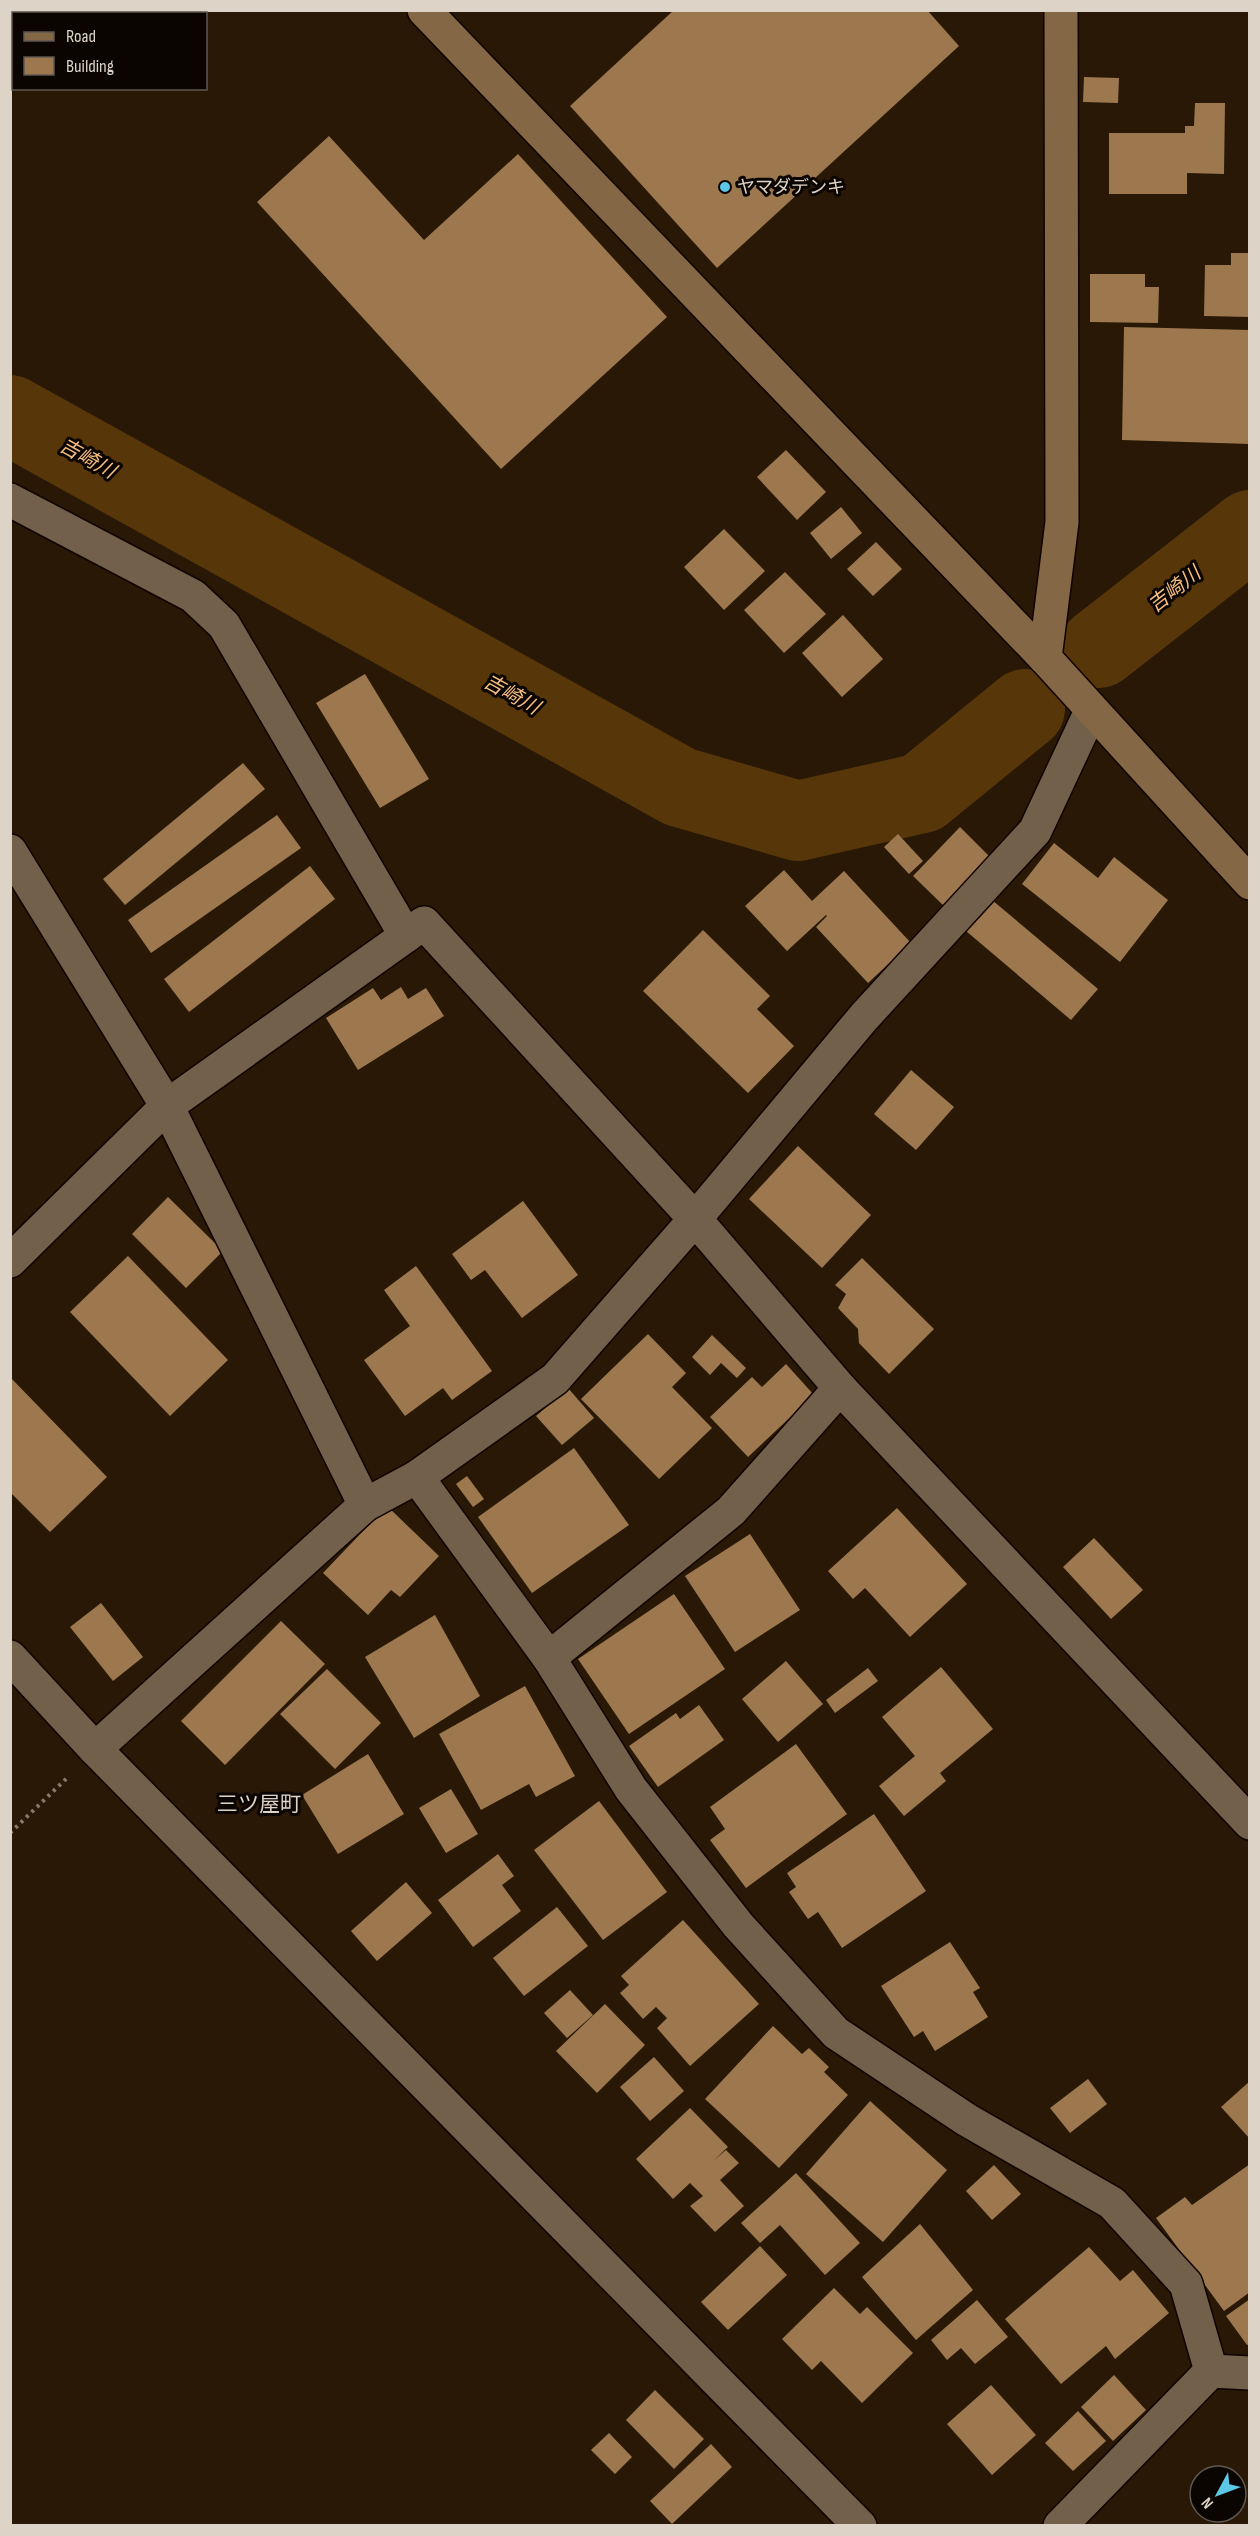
<svg xmlns="http://www.w3.org/2000/svg" width="1260" height="2536" font-family="'Sofia Sans Condensed','Noto Sans JP',sans-serif">
  <style>
    .lines { fill: none; stroke-linecap: round; stroke-linejoin: round }
    .river { stroke: #57360a; stroke-width: 80 }
    .building { fill: #9d784f }
    .street-casing { stroke: #100300; stroke-width: 36 }
    .secondary-casing { stroke: #100300; stroke-width: 36 }
    .path { stroke: #86796a; stroke-width: 4; stroke-dasharray: 3 4.5; stroke-linecap: butt }
    .street { stroke: #73604b; stroke-width: 33 }
    .secondary { stroke: #846744; stroke-width: 33 }
    .poi-dot { fill: #5ac8e6; stroke: #0b0501; stroke-width: 2 }
    .labels { text-anchor: middle; stroke-width: 6; stroke-linejoin: round; paint-order: stroke }
    .poi-label { font-size: 18px; fill: #ded3c7; stroke: #0b0501; text-anchor: start }
    .water-label { font-size: 20px; font-style: italic; fill: #f7be80; stroke: #0b0501 }
    .quarter-label { font-size: 21px; fill: #ded3c7; stroke: #0b0501 }
  </style>
  <rect width="100%" height="100%" fill="#281805"/>
  <g class="lines">
    <!-- river -->
    <g class="river">
      <polyline points="10,415 680,787 798,821 922,793 1025,709"/>
      <polyline points="1099,648 1250,530"/>
    </g>
  </g>
  <!-- building -->
  <g class="building">
    <polygon points="674,10 927,10 959,46 717,268 570,106"/>
    <polygon points="1084,77 1119,78 1118,103 1083,102"/>
    <polygon points="1195,103 1225,103 1224,174 1187,173 1187,194 1109,194 1109,133 1185,133 1185,126 1194,126"/>
    <polygon points="329,136 424,240 518,154 667,317 501,469 257,202"/>
    <polygon points="1231,253 1250,253 1250,317 1204,316 1205,265 1231,265"/>
    <polygon points="1090,274 1145,274 1145,287 1159,287 1158,323 1090,322"/>
    <polygon points="1124,327 1250,330 1250,444 1122,440"/>
    <polygon points="786,450 826,492 797,520 757,477"/>
    <polygon points="841,507 862,533 831,559 810,533"/>
    <polygon points="724,529 765,571 724,610 684,567"/>
    <polygon points="876,542 902,569 873,596 847,569"/>
    <polygon points="785,572 826,614 784,653 744,610"/>
    <polygon points="843,615 883,659 842,697 802,653"/>
    <polygon points="365,674 429,779 380,808 316,703"/>
    <polygon points="243,763 265,789 125,905 103,879"/>
    <polygon points="277,815 301,848 151,953 128,920"/>
    <polygon points="960,827 992,859 945,907 913,876"/>
    <polygon points="898,834 923,861 909,874 884,847"/>
    <polygon points="1054,843 1098,878 1114,857 1168,900 1120,962 1022,884"/>
    <polygon points="310,866 335,899 189,1012 164,979"/>
    <polygon points="784,870 812,901 844,871 911,943 868,983 816,927 827,916 826,915 787,951 745,906"/>
    <polygon points="992,900 1098,989 1071,1020 966,931"/>
    <polygon points="703,930 770,996 757,1009 794,1046 748,1093 643,991"/>
    <polygon points="401,987 408,999 426,988 444,1016 358,1070 326,1018 373,988 381,1000"/>
    <polygon points="911,1070 954,1107 916,1150 874,1114"/>
    <polygon points="798,1146 871,1215 822,1268 749,1199"/>
    <polygon points="168,1197 223,1251 186,1288 132,1234"/>
    <polygon points="523,1201 578,1275 522,1318 485,1270 471,1280 452,1254"/>
    <polygon points="128,1256 228,1360 170,1416 70,1312"/>
    <polygon points="862,1258 934,1329 889,1374 859,1343 858,1329 838,1308 846,1294 835,1285"/>
    <polygon points="416,1266 492,1371 452,1400 443,1388 405,1416 364,1360 410,1326 384,1290"/>
    <polygon points="648,1334 686,1373 672,1387 712,1428 659,1479 581,1399"/>
    <polygon points="712,1335 746,1368 737,1378 721,1363 710,1375 692,1357"/>
    <polygon points="786,1364 814,1395 748,1457 710,1417 752,1377 762,1387"/>
    <polygon points="10,1377 107,1477 50,1532 10,1492"/>
    <polygon points="568,1388 594,1418 562,1445 536,1416"/>
    <polygon points="574,1448 629,1525 532,1593 478,1517"/>
    <polygon points="467,1476 484,1499 473,1507 456,1484"/>
    <polygon points="387,1506 439,1556 400,1597 391,1590 368,1615 323,1573"/>
    <polygon points="897,1508 967,1584 910,1637 865,1588 853,1599 828,1571"/>
    <polygon points="750,1534 800,1610 735,1652 685,1576"/>
    <polygon points="1094,1538 1143,1590 1111,1619 1063,1567"/>
    <polygon points="674,1594 725,1669 629,1734 578,1659"/>
    <polygon points="101,1603 143,1657 113,1681 70,1627"/>
    <polygon points="435,1615 480,1696 414,1738 365,1657"/>
    <polygon points="281,1621 325,1664 225,1765 181,1721"/>
    <polygon points="786,1661 823,1704 778,1742 742,1699"/>
    <polygon points="941,1667 993,1729 940,1773 946,1781 904,1816 879,1786 915,1756 882,1717"/>
    <polygon points="868,1668 878,1681 835,1713 826,1700"/>
    <polygon points="327,1669 381,1723 335,1769 280,1714"/>
    <polygon points="525,1686 575,1776 536,1797 529,1784 481,1810 439,1734"/>
    <polygon points="699,1705 724,1740 658,1787 629,1746 676,1713 680,1719"/>
    <polygon points="796,1744 847,1814 746,1888 710,1840 725,1829 710,1807"/>
    <polygon points="368,1754 404,1814 338,1854 302,1795"/>
    <polygon points="451,1789 478,1834 446,1853 419,1808"/>
    <polygon points="599,1801 667,1892 603,1940 534,1850"/>
    <polygon points="874,1814 926,1891 842,1948 818,1912 808,1919 789,1892 796,1887 787,1873"/>
    <polygon points="498,1854 514,1876 502,1885 521,1911 473,1947 438,1900"/>
    <polygon points="406,1882 432,1913 377,1961 351,1931"/>
    <polygon points="557,1907 588,1946 524,1996 493,1958"/>
    <polygon points="683,1920 759,2004 690,2066 657,2028 667,2018 656,2007 643,2019 620,1993 629,1985 621,1976"/>
    <polygon points="950,1942 980,1988 973,1992 988,2017 935,2051 923,2031 914,2037 881,1986"/>
    <polygon points="570,1990 593,2015 567,2038 544,2013"/>
    <polygon points="605,2004 645,2045 597,2093 556,2051"/>
    <polygon points="773,2026 802,2054 809,2048 829,2067 824,2072 848,2095 779,2168 705,2099"/>
    <polygon points="654,2057 684,2091 650,2121 620,2087"/>
    <polygon points="1088,2079 1107,2104 1070,2133 1050,2108"/>
    <polygon points="1250,2081 1250,2139 1221,2107"/>
    <polygon points="870,2101 947,2170 883,2242 806,2174"/>
    <polygon points="690,2108 728,2147 713,2161 726,2150 739,2163 720,2180 744,2206 715,2232 690,2206 703,2196 690,2183 673,2199 636,2159"/>
    <polygon points="1250,2164 1250,2292 1224,2311 1156,2218 1185,2197 1192,2205"/>
    <polygon points="994,2165 1021,2194 992,2220 966,2191"/>
    <polygon points="796,2173 860,2243 825,2275 780,2225 760,2243 741,2223"/>
    <polygon points="920,2224 973,2290 916,2340 862,2277"/>
    <polygon points="760,2246 787,2275 728,2330 701,2302"/>
    <polygon points="1089,2247 1120,2281 1133,2270 1169,2313 1115,2359 1106,2346 1061,2384 1005,2319"/>
    <polygon points="834,2288 860,2314 867,2307 913,2353 862,2403 821,2361 812,2370 782,2339"/>
    <polygon points="1250,2299 1250,2344 1247,2345 1226,2316"/>
    <polygon points="977,2300 1008,2337 975,2364 961,2348 947,2360 931,2340"/>
    <polygon points="1114,2375 1146,2410 1113,2441 1081,2407"/>
    <polygon points="991,2385 1036,2435 992,2475 947,2424"/>
    <polygon points="655,2390 704,2439 674,2469 626,2420"/>
    <polygon points="1078,2411 1106,2441 1073,2471 1045,2443"/>
    <polygon points="609,2433 632,2457 615,2474 591,2450"/>
    <polygon points="711,2444 732,2467 672,2524 650,2501"/>
  </g>
  <g class="lines">
    <!-- street casing -->
    <g class="street-casing">
      <g id="street">
        <polyline points="10,500 193,596 224,625 406,936"/>
        <polyline points="10,851 167,1106 365,1505"/>
        <polyline points="10,1261 167,1106 424,923 695,1219 840,1388 1250,1823"/>
        <polyline points="417,1477 549,1658 631,1789 738,1925 836,2033 967,2120 1112,2203 1186,2284 1211,2371"/>
        <polyline points="10,1657 95,1749 860,2526"/>
        <polyline points="549,1658 731,1511 840,1388"/>
        <polyline points="95,1749 365,1505 417,1477 555,1379 695,1219 864,1017 1035,831 1091,711"/>
        <polyline points="1060,2526 1211,2371 1250,2373"/>
      </g>
    </g>
    <!-- secondary casing -->
    <g class="secondary-casing">
      <g id="secondary">
        <polyline points="424,10 1045,658 1250,883"/>
        <polyline points="1045,658 1062,522 1061,10"/>
      </g>
    </g>
    <!-- path -->
    <polyline class="path" points="10,1833 68,1777"/>
    <!-- street -->
    <use href="#street" class="street"/>
    <!-- secondary -->
    <use href="#secondary" class="secondary"/>
  </g>
  <!-- markers -->
  <circle class="poi-dot" cx="725" cy="187" r="6"/>
  <g class="labels">
    <!-- poi labels -->
    <g class="poi-label">
      <text x="737" y="193">ヤマダデンキ</text>
    </g>
    <!-- water labels -->
    <g class="water-label">
      <text transform="translate(88 458) rotate(29)" y="7">吉崎川</text>
      <text transform="translate(1174 589) rotate(-38)" y="7">吉崎川</text>
      <text transform="translate(512 694) rotate(29)" y="7">吉崎川</text>
    </g>
    <!-- quarter labels -->
    <g class="quarter-label">
      <text x="259" y="1811">三ツ屋町</text>
    </g>
  </g>
  <!-- border -->
  <rect width="1260" height="2536" fill="none" stroke="#ded3c7" stroke-width="24"/>
  <!-- legend -->
  <rect x="12" y="12" width="195" height="78" fill="#0b0501" stroke="#5f5750" stroke-width="1.5"/>
  <rect x="24" y="32" width="30" height="9" fill="#846744" stroke="#5f5750" stroke-width="1.5"/>
  <text x="66" y="42" font-size="18" fill="#ded3c7">Road</text>
  <rect x="24" y="57" width="30" height="18" fill="#9d784f" stroke="#5f5750" stroke-width="1.5"/>
  <text x="66" y="72" font-size="18" fill="#ded3c7">Building</text>
  <!-- north arrow -->
  <g transform="translate(1218 2494) rotate(229)"><circle r="28" fill="#0b0501" stroke="#5f5750" stroke-width="1.5"/>
  <path d="M0-4.5L10 22L0 15L-10 22Z" fill="#5ac8e6"/>
  <text y="-9" font-size="16" font-weight="bold" text-anchor="middle" fill="#ded3c7">N</text>
  </g>
</svg>
